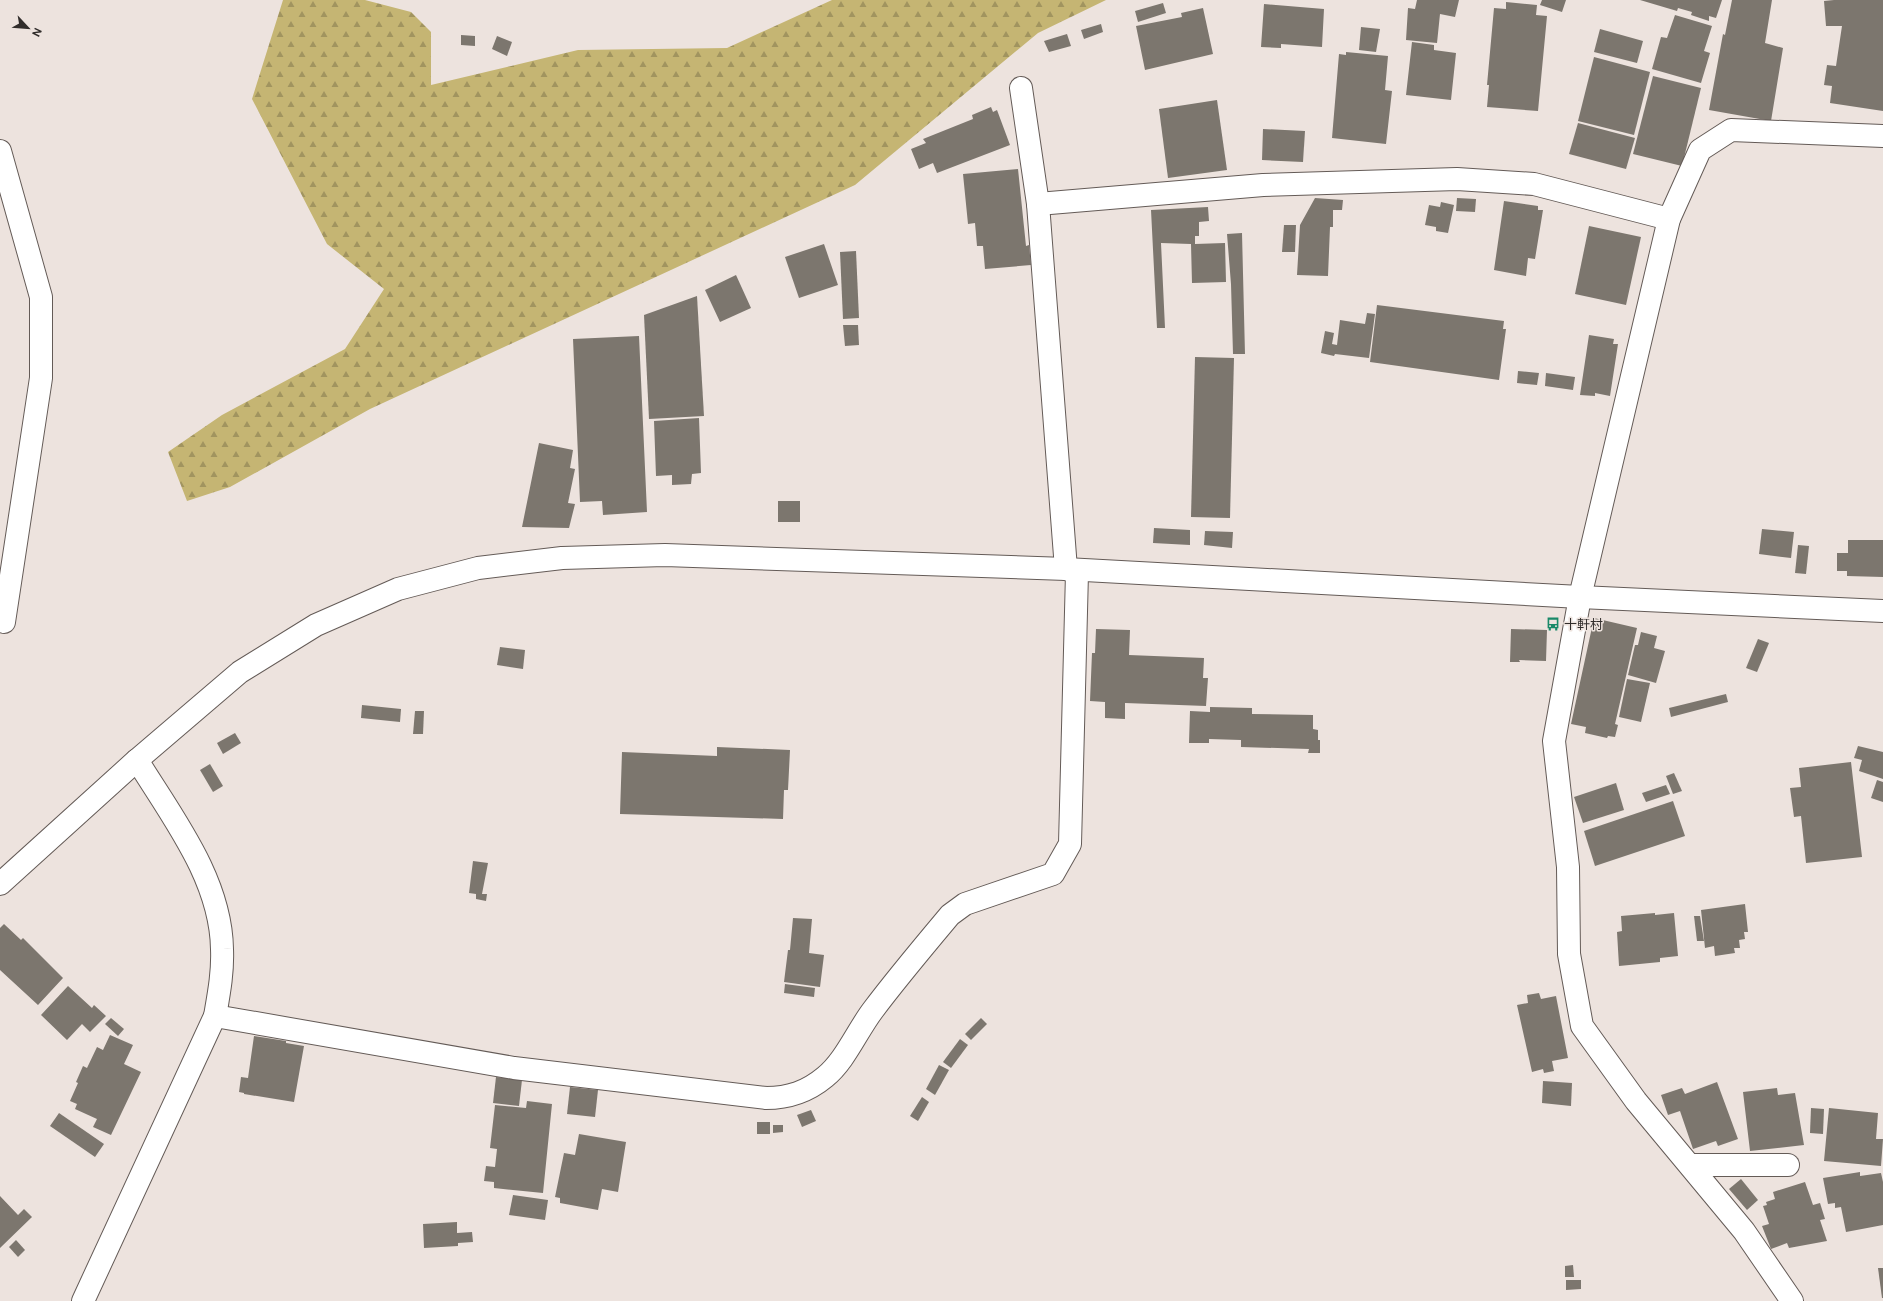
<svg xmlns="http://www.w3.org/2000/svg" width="1883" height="1301" font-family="'DM Sans','Noto Sans JP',sans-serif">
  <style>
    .forest { fill: url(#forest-firs) }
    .building { fill: #7c766e }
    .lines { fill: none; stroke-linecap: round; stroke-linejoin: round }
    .street-casing { stroke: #645b57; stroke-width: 24 }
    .secondary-casing { stroke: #645b57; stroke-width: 24 }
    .street { stroke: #fff; stroke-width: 22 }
    .secondary { stroke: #fff; stroke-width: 22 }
    .labels { text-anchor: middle; stroke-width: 3; stroke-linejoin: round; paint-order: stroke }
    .poi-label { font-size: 13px; fill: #312d2b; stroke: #ede3de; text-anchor: start }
  </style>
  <defs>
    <pattern id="forest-firs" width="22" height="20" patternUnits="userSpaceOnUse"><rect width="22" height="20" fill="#c5b573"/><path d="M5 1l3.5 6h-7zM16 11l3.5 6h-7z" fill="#a1945f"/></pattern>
  </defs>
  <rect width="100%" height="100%" fill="#ede3de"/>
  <!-- forest -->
  <polygon class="forest" points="283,0 365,0 411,12 431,32 431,85 578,50 727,48 832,0 1106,0 1038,33 855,185 370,409 230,487 187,501 168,452 222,415 345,349 384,289 327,244 252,99"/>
  <!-- building -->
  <g class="building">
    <polygon points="1417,0 1459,0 1455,17 1440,14 1437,43 1406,40 1408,8 1415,9"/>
    <polygon points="1542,0 1566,0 1562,12 1540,5"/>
    <polygon points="1640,0 1722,0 1716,18 1709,16 1709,21 1691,15 1692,12 1678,8 1677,11"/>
    <polygon points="1732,0 1772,0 1765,43 1783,48 1771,121 1709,110 1723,34 1725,35"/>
    <polygon points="1834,0 1883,0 1883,111 1830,103 1832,86 1824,85 1827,65 1836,66 1842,26 1826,26 1824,1"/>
    <polygon points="1506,2 1537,5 1536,15 1547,16 1538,111 1487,107 1489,85 1487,85 1494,8 1506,9"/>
    <polygon points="1163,3 1166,13 1138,22 1135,11"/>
    <polygon points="1264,4 1324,9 1322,47 1281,44 1281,48 1261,47"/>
    <polygon points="1203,8 1213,54 1145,70 1136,26 1182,17 1181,13"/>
    <polygon points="1675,15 1712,26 1704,51 1710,53 1701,83 1652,69 1661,37 1667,38"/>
    <polygon points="1101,24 1103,32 1084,39 1081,30"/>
    <polygon points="1361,27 1380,29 1376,52 1359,50"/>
    <polygon points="1600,29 1643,41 1637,63 1594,52"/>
    <polygon points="1067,34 1071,46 1049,52 1044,41"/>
    <polygon points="461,35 475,36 475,46 461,45"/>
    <polygon points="497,36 512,42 507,56 492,49"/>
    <polygon points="1412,42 1434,45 1434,50 1456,53 1451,100 1406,95"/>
    <polygon points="1346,52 1388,56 1385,90 1392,91 1386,144 1332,138 1339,54 1346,55"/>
    <polygon points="1594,57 1650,72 1634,135 1578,121"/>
    <polygon points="1653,76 1701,88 1682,166 1633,154"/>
    <polygon points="1217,100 1227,170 1168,178 1159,109"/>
    <polygon points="991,107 993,112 997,110 1010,145 937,173 933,163 919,169 911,149 926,143 923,139 973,119 972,115"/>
    <polygon points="1578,123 1635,138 1626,169 1569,154"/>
    <polygon points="1263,129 1305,131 1303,162 1262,160"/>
    <polygon points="1018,169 1026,246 1029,245 1031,265 985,269 983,246 977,246 975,223 968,224 963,174"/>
    <polygon points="1315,198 1343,200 1342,210 1333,210 1333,227 1330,227 1328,276 1297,275 1300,225"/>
    <polygon points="1457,198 1476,199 1475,212 1456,211"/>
    <polygon points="1504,201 1538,206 1538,210 1543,210 1535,259 1528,258 1526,276 1494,270"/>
    <polygon points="1441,202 1454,205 1448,233 1436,231 1436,227 1425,225 1429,205 1440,207"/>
    <polygon points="1208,207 1209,221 1199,222 1199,236 1195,236 1195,244 1225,243 1226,282 1192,283 1191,244 1161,243 1165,328 1157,328 1151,210"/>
    <polygon points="1284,225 1296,225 1295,252 1282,252"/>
    <polygon points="1589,226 1641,237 1626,305 1575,294"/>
    <polygon points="1242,233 1245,354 1233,354 1231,284 1227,234"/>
    <polygon points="824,244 838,285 799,298 785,257"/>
    <polygon points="856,251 859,318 843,319 840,252"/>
    <polygon points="736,275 751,308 720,322 705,290"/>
    <polygon points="697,296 704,416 649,419 644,315"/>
    <polygon points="1377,305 1504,321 1503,329 1506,329 1499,380 1370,362"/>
    <polygon points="1367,313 1375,314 1369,358 1335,354 1334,356 1321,353 1325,331 1334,333 1332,344 1337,345 1340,320 1365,324"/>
    <polygon points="843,325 858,325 859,345 845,346"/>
    <polygon points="1589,335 1614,339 1613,344 1618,344 1610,396 1595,393 1595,396 1580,395"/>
    <polygon points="639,336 647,512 603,515 602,501 580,502 573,339"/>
    <polygon points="1195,357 1234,358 1230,518 1191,517"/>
    <polygon points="1518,371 1539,373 1537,385 1517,383"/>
    <polygon points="1546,373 1575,377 1573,390 1545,386"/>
    <polygon points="699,418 701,473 692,474 691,484 672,485 672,475 656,476 654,421"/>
    <polygon points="539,443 573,450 570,468 575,469 568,503 575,504 569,528 522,527"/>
    <rect x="778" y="501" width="22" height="21"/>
    <polygon points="1154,528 1190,530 1190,545 1153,543"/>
    <polygon points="1762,529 1794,532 1791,558 1759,554"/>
    <polygon points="1205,531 1233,532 1232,548 1204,545"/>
    <polygon points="1848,540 1883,540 1883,577 1847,576 1847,571 1837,571 1837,553 1848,553"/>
    <polygon points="1798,545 1809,546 1806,574 1795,573"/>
    <polygon points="1594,618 1637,628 1615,724 1618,725 1615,737 1608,736 1607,738 1585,733 1586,727 1571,724"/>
    <polygon points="1096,629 1130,630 1129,655 1204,658 1203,678 1208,678 1206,706 1125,703 1125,719 1105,718 1105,702 1090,701 1092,653 1095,653"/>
    <polygon points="1511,629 1547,630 1546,661 1519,660 1520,662 1510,662"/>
    <polygon points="1641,632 1657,636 1654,648 1665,651 1656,683 1628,675 1635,645 1638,645"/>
    <polygon points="1758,639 1769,643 1757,672 1746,668"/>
    <polygon points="500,647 525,650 523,669 497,665"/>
    <polygon points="1627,679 1650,683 1641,722 1619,717"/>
    <polygon points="1726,694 1728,702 1671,717 1669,708"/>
    <polygon points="362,705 401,709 400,722 361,718"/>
    <polygon points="1210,707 1252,708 1252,714 1313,715 1313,729 1318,730 1318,740 1320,740 1320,753 1308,753 1309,749 1241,747 1241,740 1209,739 1209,743 1189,743 1190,711 1210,712"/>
    <polygon points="415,711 424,711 423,734 413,734"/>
    <polygon points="235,733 241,743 223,754 217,743"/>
    <polygon points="1858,746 1883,752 1883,779 1859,771 1862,760 1854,758"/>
    <polygon points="717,747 790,750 788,790 784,790 783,819 620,814 622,752 717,756"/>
    <polygon points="1851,762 1862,857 1806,863 1801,816 1794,817 1790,788 1801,787 1799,768"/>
    <polygon points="210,764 223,786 213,792 200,770"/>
    <polygon points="1674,773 1682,791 1673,794 1666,776"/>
    <polygon points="1877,780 1883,782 1883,802 1871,798"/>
    <polygon points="1616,783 1624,810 1583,823 1574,797"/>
    <polygon points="1666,785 1670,794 1646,802 1642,793"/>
    <polygon points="1673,801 1685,836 1595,866 1584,831"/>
    <polygon points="473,861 488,863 482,894 487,894 486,901 476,899 476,894 469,893"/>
    <polygon points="1745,904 1748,932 1744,932 1745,939 1739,940 1740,948 1734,948 1735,953 1715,956 1714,946 1705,948 1701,910"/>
    <polygon points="1655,913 1655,915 1674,913 1678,956 1660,958 1660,962 1619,966 1617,932 1622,931 1621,916"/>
    <polygon points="1694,916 1700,916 1704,941 1697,941"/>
    <polygon points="793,918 812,919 809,953 824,955 820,987 784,982 788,950 790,950"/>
    <polygon points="4,924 21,940 23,938 63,978 38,1005 0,970 0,928"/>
    <polygon points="785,984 815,988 814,997 784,993"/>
    <polygon points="68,986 92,1008 94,1005 106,1016 90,1032 82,1024 67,1040 41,1015"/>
    <polygon points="1539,993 1541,999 1556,996 1568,1058 1552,1061 1554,1071 1544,1073 1543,1069 1532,1072 1517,1005 1528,1003 1527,995"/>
    <polygon points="111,1018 124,1029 118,1036 105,1024"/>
    <polygon points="981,1018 987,1024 971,1040 965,1034"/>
    <polygon points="110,1035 133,1045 124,1064 141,1072 111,1135 93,1127 97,1119 75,1109 77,1104 70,1101 78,1083 76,1082 83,1066 87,1068 97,1047 103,1050"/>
    <polygon points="254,1036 286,1041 286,1043 304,1046 294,1102 244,1094 244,1093 239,1092 241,1077 248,1078"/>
    <polygon points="960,1039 968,1045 951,1068 943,1062"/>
    <polygon points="939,1065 949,1070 935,1095 926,1089"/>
    <polygon points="496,1077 522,1080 519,1106 493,1103"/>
    <polygon points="1543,1081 1572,1083 1571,1106 1542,1103"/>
    <polygon points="1717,1082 1738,1139 1718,1146 1716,1141 1693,1149 1680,1111 1668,1115 1661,1095 1682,1088 1685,1094"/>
    <polygon points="570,1087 598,1090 595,1117 567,1114"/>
    <polygon points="1777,1088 1778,1095 1795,1093 1804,1145 1750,1151 1743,1092"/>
    <polygon points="922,1097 929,1102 918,1121 910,1116"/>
    <polygon points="527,1101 552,1104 543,1193 494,1188 494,1182 484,1181 486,1166 495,1167 497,1149 490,1148 495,1105 526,1108"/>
    <polygon points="1811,1108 1824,1109 1823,1134 1810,1133"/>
    <polygon points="1829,1108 1878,1113 1876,1139 1883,1139 1881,1166 1824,1161"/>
    <polygon points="811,1110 816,1121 802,1127 797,1115"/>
    <polygon points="59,1113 104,1144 95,1157 50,1126"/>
    <rect x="757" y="1122" width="13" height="12"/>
    <polygon points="773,1125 783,1125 783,1132 773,1133"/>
    <polygon points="579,1134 626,1142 618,1192 602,1189 598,1210 560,1203 560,1198 555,1197 564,1153 575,1155"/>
    <polygon points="1860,1172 1860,1176 1881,1173 1883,1182 1883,1225 1846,1232 1841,1207 1835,1208 1835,1203 1828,1204 1823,1178"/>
    <polygon points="1741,1179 1758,1200 1747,1210 1729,1189"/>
    <polygon points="1805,1182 1813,1205 1820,1203 1825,1219 1820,1220 1827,1241 1789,1248 1787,1243 1771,1249 1762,1226 1769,1224 1763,1206 1767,1205 1766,1202 1775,1199 1773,1192"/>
    <polygon points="513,1195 548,1200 545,1220 509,1215"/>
    <polygon points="0,1196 18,1215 24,1209 32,1217 0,1248"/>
    <polygon points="457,1222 457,1233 472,1232 473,1242 458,1243 458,1246 424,1248 423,1224"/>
    <polygon points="16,1240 25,1250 18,1257 9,1247"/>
    <polygon points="1573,1265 1574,1277 1565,1277 1565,1266"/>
    <polygon points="1878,1268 1883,1268 1883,1298 1882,1298"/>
    <polygon points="1566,1280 1581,1280 1581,1289 1566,1290"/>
  </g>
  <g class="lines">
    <!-- street casing -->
    <g class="street-casing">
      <g id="street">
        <polyline points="0,151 41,297 41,378 4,622"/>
        <polyline points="1038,204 1263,185 1457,179 1534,184 1669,219"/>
        <path d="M215,1016L514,1068L766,1098C789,1098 807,1092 825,1077C845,1061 857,1031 873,1010C897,978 924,946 950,915L965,904L1053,874L1070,844L1077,573L1066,569L1038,204L1021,88"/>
        <polyline points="1690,1165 1788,1165"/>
        <polyline points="1792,1301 1744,1231 1636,1101 1582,1026 1569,954 1568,867 1554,741 1580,597 1669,219 1700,150 1731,130 1883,136"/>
      </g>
    </g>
    <!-- secondary casing -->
    <g class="secondary-casing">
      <g id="secondary">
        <polyline points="0,884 137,760 240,672 316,625 398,589 478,568 562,558 665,555 1066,569 1580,597 1883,611"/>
        <path d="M83,1301L215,1016C219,993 223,972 222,949C221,879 172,817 137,760"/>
      </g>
    </g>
    <!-- street -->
    <use href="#street" class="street"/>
    <!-- secondary -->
    <use href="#secondary" class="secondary"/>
  </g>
  <!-- icons -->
  <defs>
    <g id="bus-bare" transform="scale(1.08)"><path d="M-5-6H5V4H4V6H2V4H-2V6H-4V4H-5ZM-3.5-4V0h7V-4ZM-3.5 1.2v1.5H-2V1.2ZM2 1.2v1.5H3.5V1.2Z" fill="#198968" stroke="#ede3de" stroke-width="2.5" paint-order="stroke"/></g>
  </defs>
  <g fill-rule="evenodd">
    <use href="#bus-bare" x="1553" y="624"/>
  </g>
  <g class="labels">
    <!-- poi labels -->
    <g class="poi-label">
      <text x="1564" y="629">十軒村</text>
    </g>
  </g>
  <!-- north arrow -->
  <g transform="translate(28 28) rotate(116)" stroke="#ede3de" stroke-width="3" paint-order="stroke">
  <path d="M0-3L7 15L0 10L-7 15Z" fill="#312d2b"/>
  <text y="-6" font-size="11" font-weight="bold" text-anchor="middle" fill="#312d2b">N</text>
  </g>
</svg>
